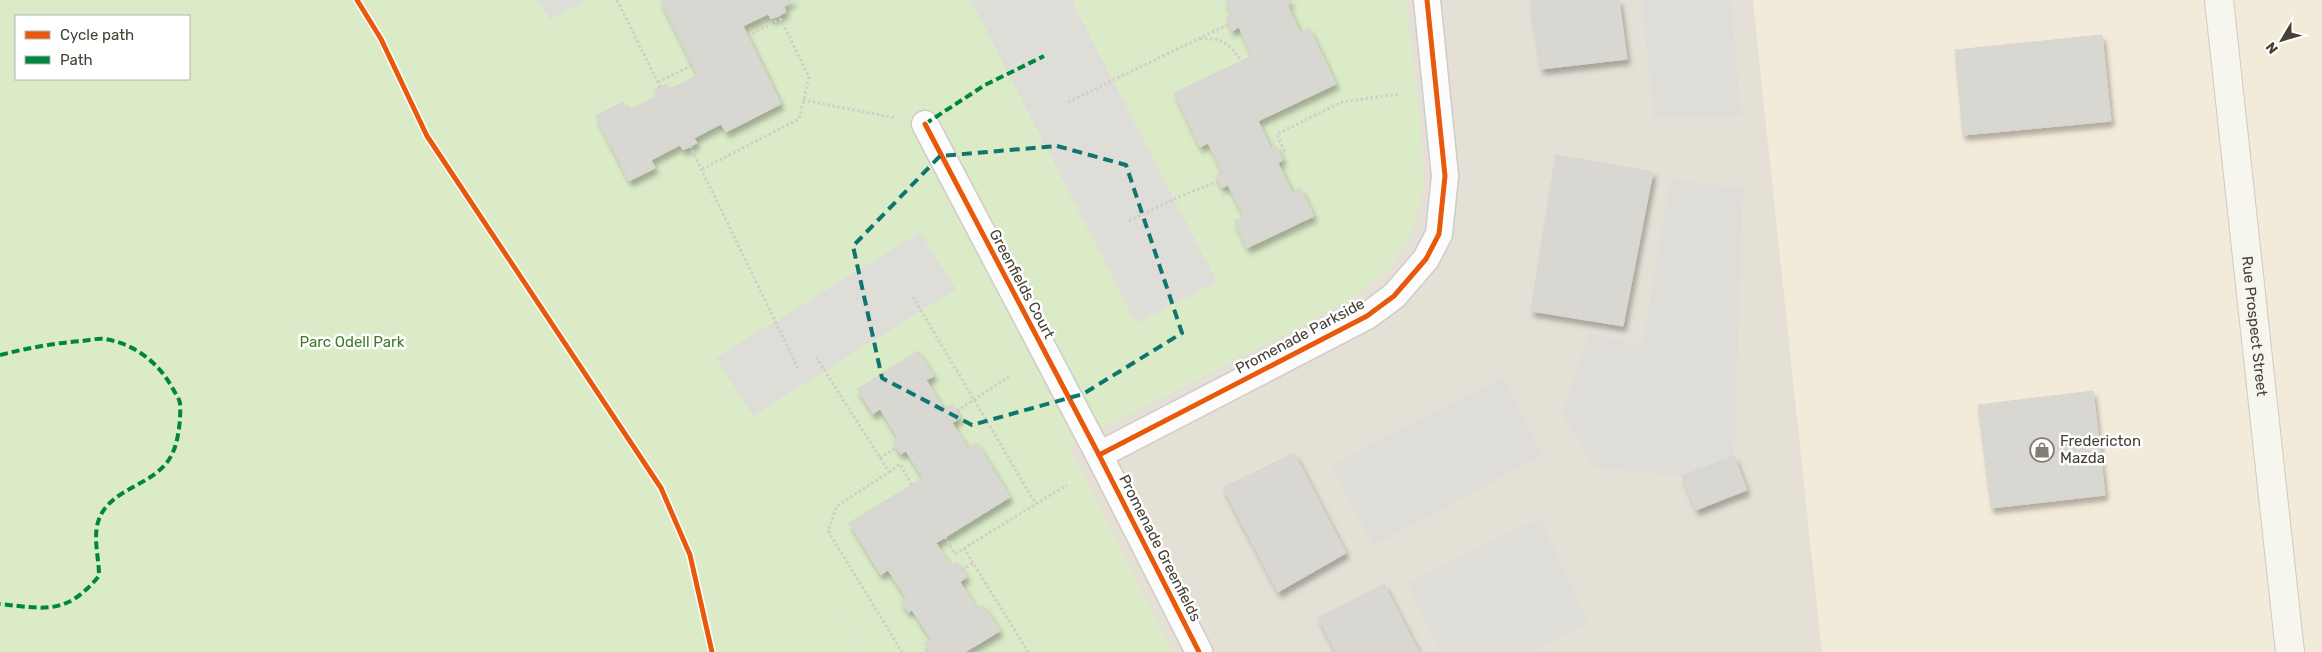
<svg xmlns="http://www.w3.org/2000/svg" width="2322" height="652" font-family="Rubik,sans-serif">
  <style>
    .residential { fill: #e4e0d5 }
    .commercial { fill: #f3ebda }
    .green { fill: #dbebc8; fill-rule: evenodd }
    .parking { fill: #dfddd8 }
    .building { fill: #d9d7d1; stroke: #d8d5ce; filter: url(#shadow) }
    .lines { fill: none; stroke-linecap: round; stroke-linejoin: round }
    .minor-casing { stroke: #ceccc6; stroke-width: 29 }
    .secondary-casing { stroke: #cfcbbf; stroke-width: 30 }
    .path { stroke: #d1ceca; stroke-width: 3; stroke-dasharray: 2.5 2.5; stroke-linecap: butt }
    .minor { stroke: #fdfcfc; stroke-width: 26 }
    .secondary { stroke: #f6f5ee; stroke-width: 28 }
    .quiet { stroke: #00873e; stroke-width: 4; stroke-dasharray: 8 4; stroke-linecap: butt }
    .cycleway-casing { stroke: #fff; stroke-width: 8 }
    .cycleway { stroke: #e8590c; stroke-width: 5 }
    .marked { fill: none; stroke: #0f766e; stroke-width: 4; stroke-dasharray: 10 6; stroke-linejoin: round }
    .labels { text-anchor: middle; stroke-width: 5; stroke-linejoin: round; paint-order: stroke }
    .street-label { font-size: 15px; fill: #464035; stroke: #fff }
    .park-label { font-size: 15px; fill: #417927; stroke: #fff }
    .poi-label { font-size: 15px; fill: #464035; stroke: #fff; text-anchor: start }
  </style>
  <defs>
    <filter id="shadow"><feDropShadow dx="3" dy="5.5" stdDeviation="2.5" flood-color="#0004"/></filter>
  </defs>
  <rect width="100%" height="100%" fill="#f0eee8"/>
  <!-- residential -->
  <polygon class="residential" points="524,0 1753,0 1822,652 861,652"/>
  <!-- commercial -->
  <polygon class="commercial" points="1753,0 2322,0 2322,652 1822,652"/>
  <!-- green -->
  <path class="green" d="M0,0H538L550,19L587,0H660L698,75L670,89L667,84L654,90L657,96L627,111L622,102L596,115L629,181L655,168L651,160L680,145L683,150L697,143L694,138L721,124L726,132L781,104L743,26L768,14L772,19L786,12L784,6L795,0H971L1136,323L1217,282L1073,3L1078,0H1225L1232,15L1226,18L1232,30L1239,27L1252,56L1174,93L1208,143L1222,172L1216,176L1222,188L1228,185L1244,217L1235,221L1314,216L1300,188L1292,192L1258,121L1336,84L1309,28L1300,32L1287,4L1292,0H1406L1420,120L1424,185L1411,235L1391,267L1353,299L1068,446L1173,652H965L1000,630L984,605L977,609L960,582L967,577L958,563L951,566L936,543L968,448L952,423L960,417L952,405L944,409L926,380L934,376L918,351L857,389L872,413L880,409L898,438L893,441L901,454L906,451L923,478L849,524L881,574L888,570L906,598L901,601L908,612L912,610L931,639L924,643L930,652H863L819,570L861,652H0ZM16,16H189V79H16Z"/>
  <!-- parking -->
  <g class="parking">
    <polygon points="538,0 587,0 550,19"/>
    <polygon points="971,0 1071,0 1217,282 1136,323"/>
    <polygon points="1641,0 1731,0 1741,116 1654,118"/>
    <polygon points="1671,179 1743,188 1734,456 1682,476 1595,468 1562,414 1590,333 1642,346"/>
    <polygon points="920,232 956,289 753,416 716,358"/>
    <polygon points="1503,377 1543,455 1373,546 1331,465"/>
    <polygon points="1540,518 1588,623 1530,652 1441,652 1407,583"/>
  </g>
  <!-- building -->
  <g class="building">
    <polygon points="660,0 795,0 784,6 786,12 779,16 771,19 768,14 743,26 781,104 726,132 721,124 694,138 697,143 683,150 680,145 651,160 655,168 629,181 596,116 623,102 627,111 657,96 654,90 660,87 667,84 670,89 698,75"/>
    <polygon points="1225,0 1292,0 1287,4 1300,32 1309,28 1336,84 1258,121 1271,148 1276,146 1283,160 1278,163 1292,192 1300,188 1314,216 1247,248 1234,221 1244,217 1228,185 1222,188 1216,176 1222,172 1208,143 1200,147 1174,93 1252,56 1239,27 1232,31 1226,17 1232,15"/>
    <polygon points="1530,0 1619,0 1627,59 1541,69"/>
    <polygon points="2102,35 2111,121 1963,135 1955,50"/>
    <polygon points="1556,155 1653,172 1623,326 1531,311"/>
    <polygon points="918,351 934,376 926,380 944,409 952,404 960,418 952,423 968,448 977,443 1010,497 936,543 951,566 957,562 967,577 960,582 977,609 983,605 1000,631 965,652 930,652 924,643 931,639 912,610 908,612 901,601 906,598 888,570 881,575 849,523 923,478 906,451 901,454 896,448 893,441 898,438 880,409 873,414 857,389"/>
    <polygon points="2093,391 2105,495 1991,508 1978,405"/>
    <polygon points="1294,453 1346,553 1278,592 1223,488"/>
    <polygon points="1734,456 1747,490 1696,510 1682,476"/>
    <polygon points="1384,584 1419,652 1336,652 1318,618"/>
  </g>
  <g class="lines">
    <!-- minor casing -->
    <g class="minor-casing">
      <g id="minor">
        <polyline points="925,124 1099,455 1199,652"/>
        <polyline points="1099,455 1367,316 1394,296 1426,259 1439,234 1445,176 1427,0"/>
      </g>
    </g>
    <!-- secondary casing -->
    <g class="secondary-casing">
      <g id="secondary">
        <path id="s1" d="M2219,0L2290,652"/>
      </g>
    </g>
    <!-- path -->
    <g class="path">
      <polyline points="617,0 660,87"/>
      <polyline points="748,36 780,19"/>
      <path d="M1200,39C1224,37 1228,44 1242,61"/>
      <polyline points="658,82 693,65"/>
      <polyline points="803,100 896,118"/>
      <polyline points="1068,102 1229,24"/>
      <polyline points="690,146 798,368"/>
      <polyline points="1279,153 1284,151 1277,134 1342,102 1399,94"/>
      <polyline points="702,169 799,119 809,77 779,16"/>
      <polyline points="1129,221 1174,199 1219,181"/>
      <polyline points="913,297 1036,504"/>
      <polyline points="816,357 889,472 837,506 828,531 902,652"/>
      <polyline points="957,411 1010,376"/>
      <polyline points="880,458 896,448"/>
      <polyline points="889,472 900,464 912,485"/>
      <polyline points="945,537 955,554 1067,485"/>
      <polyline points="964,548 1028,652"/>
      <polyline points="962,570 973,563"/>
    </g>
    <!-- minor -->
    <use href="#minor" class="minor"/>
    <!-- secondary -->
    <use href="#secondary" class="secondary"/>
    <!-- quiet -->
    <g class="quiet">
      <polyline points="925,124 985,85 1044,56"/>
      <path d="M0,355C28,348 54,343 82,341C89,340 98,338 105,339C135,344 159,363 173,389C175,393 179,398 180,403C181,416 179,439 173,452C158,488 105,486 97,526C94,543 99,559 99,576C66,615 47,609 0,604"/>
    </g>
    <!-- cycleway casing -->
    <g class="cycleway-casing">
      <g id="cycleway">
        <polyline points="357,0 381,39 427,136 661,488 690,555 712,652"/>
        <polyline points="925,124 1099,455 1199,652"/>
        <polyline points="1099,455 1367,316 1394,296 1426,259 1439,234 1445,176 1427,0"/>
      </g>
    </g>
    <!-- cycleway -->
    <use href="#cycleway" class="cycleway"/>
  </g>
  <!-- marked area -->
  <path class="marked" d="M1057,146L1126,165L1182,333L1083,394L972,425L882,378L853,246L940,156Z"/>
  <!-- icons -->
  <defs>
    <g id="shop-ring" transform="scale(1.25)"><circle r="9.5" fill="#fff" stroke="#827d74" stroke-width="1.5"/><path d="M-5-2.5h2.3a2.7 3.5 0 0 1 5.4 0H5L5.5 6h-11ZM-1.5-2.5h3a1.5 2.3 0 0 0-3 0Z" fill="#827d74"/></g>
  </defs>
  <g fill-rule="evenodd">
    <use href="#shop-ring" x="2042" y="450"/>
  </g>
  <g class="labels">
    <!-- street labels -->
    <g class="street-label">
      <text transform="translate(1022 284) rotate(62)" y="5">Greenfields Court</text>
      <text dy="5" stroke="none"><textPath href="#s1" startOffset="328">Rue Prospect Street</textPath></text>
      <text transform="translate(1300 336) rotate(-28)" y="5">Promenade Parkside</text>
      <text transform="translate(1160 548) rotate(63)" y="5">Promenade Greenfields</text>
    </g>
    <!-- park labels -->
    <g class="park-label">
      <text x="352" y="347">Parc Odell Park</text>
    </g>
    <!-- poi labels -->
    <g class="poi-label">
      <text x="2060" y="446">Fredericton<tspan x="2060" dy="17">Mazda</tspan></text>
    </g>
  </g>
  <!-- legend -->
  <rect x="15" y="15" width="175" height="65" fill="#ffffff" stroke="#b5b3ae"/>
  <rect x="25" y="31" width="25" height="8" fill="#e8590c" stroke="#b5b3ae"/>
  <text x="60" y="40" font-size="15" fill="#464035">Cycle path</text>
  <rect x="25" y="56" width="25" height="8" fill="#00873e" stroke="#b5b3ae"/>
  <text x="60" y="65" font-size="15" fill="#464035">Path</text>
  <!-- north arrow -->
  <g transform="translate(2282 40) rotate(232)" stroke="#ffffff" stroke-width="4" paint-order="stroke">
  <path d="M0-4L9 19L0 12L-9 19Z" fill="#464035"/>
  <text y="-8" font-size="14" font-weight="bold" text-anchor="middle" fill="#464035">N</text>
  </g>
</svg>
